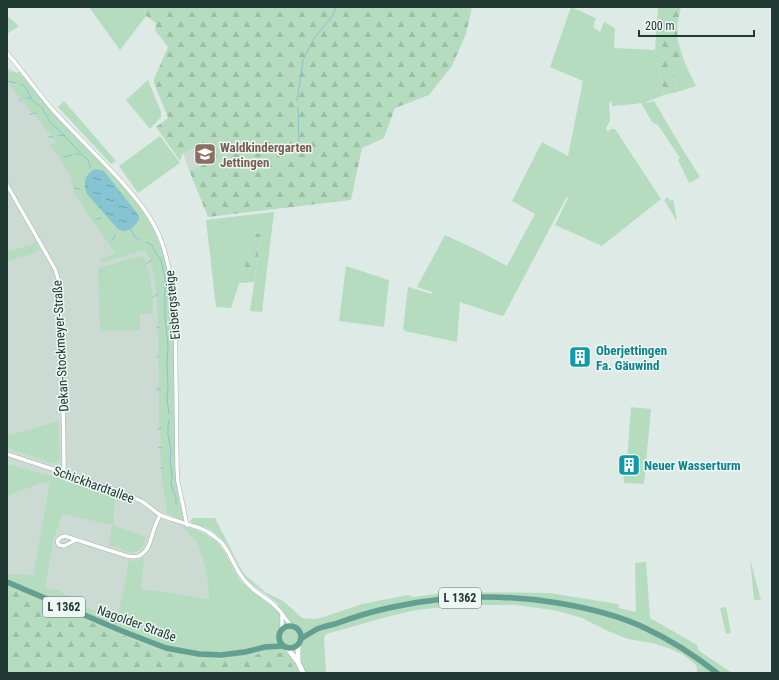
<svg xmlns="http://www.w3.org/2000/svg" width="779" height="680" font-family="'Roboto Condensed',sans-serif">
  <style>
    .built { fill: #ccdad4 }
    .grass { fill: #b6dcc0 }
    .forest { fill: url(#forest-firs) }
    .water { fill: url(#water-ripples) }
    .lines { fill: none; stroke-linecap: round; stroke-linejoin: round }
    .stream { stroke: #85c4d0; stroke-width: 1 }
    .street-casing { stroke: #a1b2ac; stroke-width: 4.5 }
    .secondary-casing { stroke: #9db6ad; stroke-width: 6 }
    .primary-casing { stroke: #bcc4c2; stroke-width: 6 }
    .street { stroke: #fff; stroke-width: 3.5 }
    .secondary { stroke: #fff; stroke-width: 5 }
    .primary { stroke: #62a090; stroke-width: 5.5 }
    .labels { text-anchor: middle; stroke-width: 3; stroke-linejoin: round; paint-order: stroke }
    .shield { fill: #eef7f3; stroke: #5e736d; stroke-width: 1 }
    .shield-label { font-size: 12px; font-weight: bold; fill: #203a33 }
    .education-label { font-size: 13px; font-weight: bold; fill: #785e54; stroke: #eef7f3; text-anchor: start }
    .street-label { font-size: 13px; fill: #203a33; stroke: #eef7f3 }
    .culture-label { font-size: 13px; font-weight: bold; fill: #0d838f; stroke: #eef7f3; text-anchor: start }
  </style>
  <defs>
    <pattern id="forest-firs" width="22" height="20" patternUnits="userSpaceOnUse"><rect width="22" height="20" fill="#b6dcc0"/><path d="M5 1l3.5 6h-7zM16 11l3.5 6h-7z" fill="#9cbea5"/></pattern>
    <pattern id="water-ripples" width="26" height="14" patternUnits="userSpaceOnUse"><rect width="26" height="14" fill="#85c4d0"/><path d="M2 4q2-2 4 0t4 0M15 11q2-2 4 0t4 0" fill="none" stroke="#6ca0a9"/></pattern>
  </defs>
  <rect width="100%" height="100%" fill="#deeae5"/>
  <!-- built -->
  <g class="built">
    <polygon points="7,67 16,73 19,72 42,99 76,137 132,196 149,220 154,230 163,252 170,283 173,323 175,459 176,477 179,500 187,527 206,534 213,539 224,551 240,580 247,588 268,603 189,648 7,580"/>
    <polygon points="221,139 228,156 189,170 183,153"/>
  </g>
  <!-- grass -->
  <g class="grass">
    <polygon points="89,7 144,7 146,16 120,50"/>
    <polygon points="571,7 596,18 593,27 600,32 604,22 615,28 614,48 655,50 664,95 646,102 647,103 654,101 683,150 700,177 689,183 678,160 680,158 658,125 652,122 641,103 635,104 612,106 611,101 609,103 610,121 606,128 608,132 610,129 615,129 661,199 602,246 555,225 568,198 567,196 504,315 502,316 460,302 457,342 405,331 403,329 408,287 432,294 432,292 417,287 445,235 477,250 507,266 535,214 512,201 542,142 568,156 583,81 550,67"/>
    <polygon points="683,58 689,72 696,86 677,92 671,60"/>
    <path d="M14,71L16,73L19,72C38,95 58,118 79,140C106,168 138,195 154,231C168,260 171,291 173,323L175,459L176,477L179,500L185,520V521L166,513L167,510C164,496 162,482 161,468C160,452 161,437 159,421L158,323L156,289L153,270L149,257L144,250L101,263L100,259L115,253L89,216L74,192L71,178L68,172L50,144L56,143L53,138L8,83H7V73Z"/>
    <polygon points="148,80 161,112 161,117 150,129 126,100"/>
    <polygon points="64,101 116,161 111,164 58,107"/>
    <polygon points="160,136 180,163 138,193 119,166"/>
    <polygon points="668,197 670,201 673,199 677,219 676,220 664,200"/>
    <polygon points="274,212 262,312 250,311 261,234 256,233 231,308 216,307 206,220"/>
    <polygon points="36,243 40,250 32,254 7,262 7,252"/>
    <path d="M140,256L144,257C151,275 153,294 153,314H140V330L100,331L98,268Z"/>
    <polygon points="346,266 389,280 384,327 339,321"/>
    <polygon points="577,345 586,350 581,359 572,354"/>
    <polygon points="631,407 651,409 644,484 624,483 623,469 627,467 630,468 632,465 631,462 627,461"/>
    <polygon points="58,421 60,460 57,463 51,463 7,448 7,436"/>
    <path d="M7,464L67,481L115,498L113,525L145,537V543L138,551L130,552L123,551L122,549L109,545L112,525L62,514L58,528L54,537L45,588L58,590L81,605L116,619L118,617L129,560L137,561L144,557L141,589L209,599C209,583 206,567 200,552C199,548 198,543 195,540C192,534 184,532 183,526C199,530 215,536 224,551C230,561 234,572 241,581C251,592 264,599 275,609L279,605C269,595 255,589 246,578C236,566 233,550 222,539C217,535 212,531 207,528C201,525 194,526 190,521L193,518H215L240,567L245,575L265,592L283,601L290,607L302,618L315,619L324,617L362,604L408,595L413,597L451,592L549,593L618,604L619,608L636,612L635,563L646,562L650,618L697,645L698,649L701,652L732,673H697V668L695,664L682,654L668,648L652,643L628,639L608,631L582,618L558,611L538,608L516,605H463L416,610L390,616L326,634L324,637L326,673H296L291,663L268,652L250,656L211,659L178,656L159,650L7,588V574H23L33,576L50,482L38,484L7,496Z"/>
    <polygon points="750,559 761,600 754,600"/>
    <polygon points="726,607 731,633 726,634 720,608"/>
  </g>
  <!-- forest -->
  <g class="forest">
    <polygon points="144,7 472,7 466,34 452,66 429,95 395,108 384,138 362,148 351,200 208,217 189,170 204,165 198,147 183,153 180,161 156,127 168,118 154,83 154,79 168,47 155,30 156,23 146,16"/>
    <polygon points="658,7 681,7 677,25 678,41 683,58 671,60 677,92 664,95 655,50"/>
    <polygon points="7,16 19,26 7,34"/>
    <polygon points="256,233 261,234 254,282 239,283"/>
    <polygon points="7,588 159,650 178,656 211,659 250,656 268,652 282,653 291,663 296,673 7,673"/>
  </g>
  <!-- water -->
  <path class="water" d="M95,169L101,170L104,171L136,212C137,214 139,216 139,218C139,223 129,231 124,231C122,231 120,230 118,229L87,194C83,184 84,174 95,169Z"/>
  <g class="lines">
    <!-- stream -->
    <g class="stream">
      <polyline points="7,81 16,83"/>
      <polyline points="20,84 23,85 25,87 33,101 42,108 50,122 65,136 81,154 88,160 91,168"/>
      <polyline points="26,98 31,98"/>
      <polyline points="19,100 21,99"/>
      <polyline points="297,101 303,60 313,40 333,15 336,7"/>
      <polyline points="298,107 299,150"/>
      <polyline points="30,114 36,113"/>
      <polyline points="58,135 65,136"/>
      <polyline points="48,137 53,137"/>
      <polyline points="75,154 80,154"/>
      <polyline points="63,157 71,155"/>
      <polyline points="75,188 80,189"/>
      <polyline points="95,219 102,218"/>
      <polyline points="130,228 135,237 140,240"/>
      <polyline points="112,241 115,235"/>
      <polyline points="146,242 152,245 155,252 161,260 165,279 165,317 168,345 167,366 168,388 167,399 169,414"/>
      <polyline points="147,263 151,260"/>
      <polyline points="153,297 158,294"/>
      <polyline points="156,328 159,327"/>
      <polyline points="157,357 159,356"/>
      <polyline points="157,388 158,390 161,390"/>
      <polyline points="169,420 168,426 168,435 171,450 170,460 172,475 171,485 176,498 176,505"/>
      <polyline points="158,429 161,428"/>
      <polyline points="158,447 160,448 162,447"/>
      <polyline points="160,468 163,468"/>
    </g>
    <!-- street casing -->
    <g class="street-casing">
      <g id="street">
        <path d="M7,53C23,71 37,92 53,110C75,134 98,156 120,180C137,199 154,219 162,243C169,263 172,283 175,303L177,467L178,482L187,525"/>
        <path d="M7,185L55,269L59,282C61,346 64,409 64,473"/>
        <polyline points="7,454 122,492 143,502 160,515 171,519 200,528 208,532 215,537 222,543 228,552 238,571 245,581 254,590 271,602 280,611 291,626"/>
        <path d="M76,540L64,546L59,545C55,540 60,537 65,536L127,556C132,557 138,558 142,554C150,549 151,537 154,529C156,524 158,519 160,515"/>
        <polyline points="282,614 282,629"/>
      </g>
    </g>
    <!-- secondary casing -->
    <g class="secondary-casing">
      <g id="secondary">
        <polyline points="288,649 298,662 303,673"/>
        <polyline points="298,661 298,646"/>
      </g>
    </g>
    <!-- primary casing -->
    <g class="primary-casing">
      <g id="primary">
        <polyline points="7,582 122,631 166,648 199,654 221,655 245,652 265,647 283,646"/>
        <circle cx="290" cy="637" r="11"/>
        <path d="M302,638C307,635 312,632 317,629C323,627 329,625 335,624C354,617 373,611 393,607C448,595 503,594 558,603C588,608 618,615 645,628C671,640 694,655 717,673"/>
      </g>
    </g>
    <!-- street -->
    <use href="#street" class="street"/>
    <!-- secondary -->
    <use href="#secondary" class="secondary"/>
    <!-- primary -->
    <use href="#primary" class="primary"/>
  </g>
  <!-- icons -->
  <defs>
    <g id="school-square" transform="scale(1.15)"><rect x="-9" y="-9" width="18" height="18" rx="4" fill="#8d6e63" stroke="#eef7f3"/><path d="M0-5L7-2L0 1L-7-2ZM-4 1L0 2.5L4 1V4Q0 6-4 4Z" fill="#fff"/></g>
    <g id="building-square" transform="scale(1.15)"><rect x="-9" y="-9" width="18" height="18" rx="4" fill="#0f9aa8" stroke="#eef7f3"/><path d="M-4-6H4V6H1V3H-1V6H-4ZM-2.5-4.3h1.7v1.8h-1.7ZM.8-4.3h1.7v1.8H.8ZM-2.5-1h1.7V.8h-1.7ZM.8-1h1.7V.8H.8Z" fill="#fff"/></g>
  </defs>
  <g fill-rule="evenodd">
    <use href="#school-square" x="205" y="154"/>
    <use href="#building-square" x="580" y="357"/>
    <use href="#building-square" x="629" y="465"/>
  </g>
  <g class="labels">
    <!-- shield labels -->
    <g class="shield">
      <rect x="439" y="588" width="42" height="20" rx="3"/>
      <rect x="43" y="597" width="42" height="20" rx="3"/>
    </g>
    <g class="shield-label">
      <text x="460" y="602">L 1362</text>
      <text x="64" y="611">L 1362</text>
    </g>
    <!-- education labels -->
    <g class="education-label">
      <text x="220" y="152">Waldkindergarten<tspan x="220" dy="15">Jettingen</tspan></text>
    </g>
    <!-- street labels -->
    <g class="street-label">
      <text transform="translate(172 305) rotate(-95)" y="5">Eisbergsteige</text>
      <text transform="translate(60 346) rotate(-93)" y="5">Dekan-Stockmeyer-Straße</text>
      <text transform="translate(94 484) rotate(20)" y="5">Schickhardtallee</text>
      <text transform="translate(137 623) rotate(20)" y="5">Nagolder Straße</text>
    </g>
    <!-- culture labels -->
    <g class="culture-label">
      <text x="596" y="355">Oberjettingen<tspan x="596" dy="15">Fa. Gäuwind</tspan></text>
      <text x="644" y="470">Neuer Wasserturm</text>
    </g>
  </g>
  <!-- border -->
  <rect width="779" height="680" fill="none" stroke="#203a33" stroke-width="16"/>
  <!-- scale -->
  <path d="M639 30v6h115v-6" fill="none" stroke="#203a33" stroke-width="2"/>
  <text x="645" y="30" font-size="12" fill="#203a33" stroke="#eef7f3" stroke-width="3" paint-order="stroke">200 m</text>
</svg>
